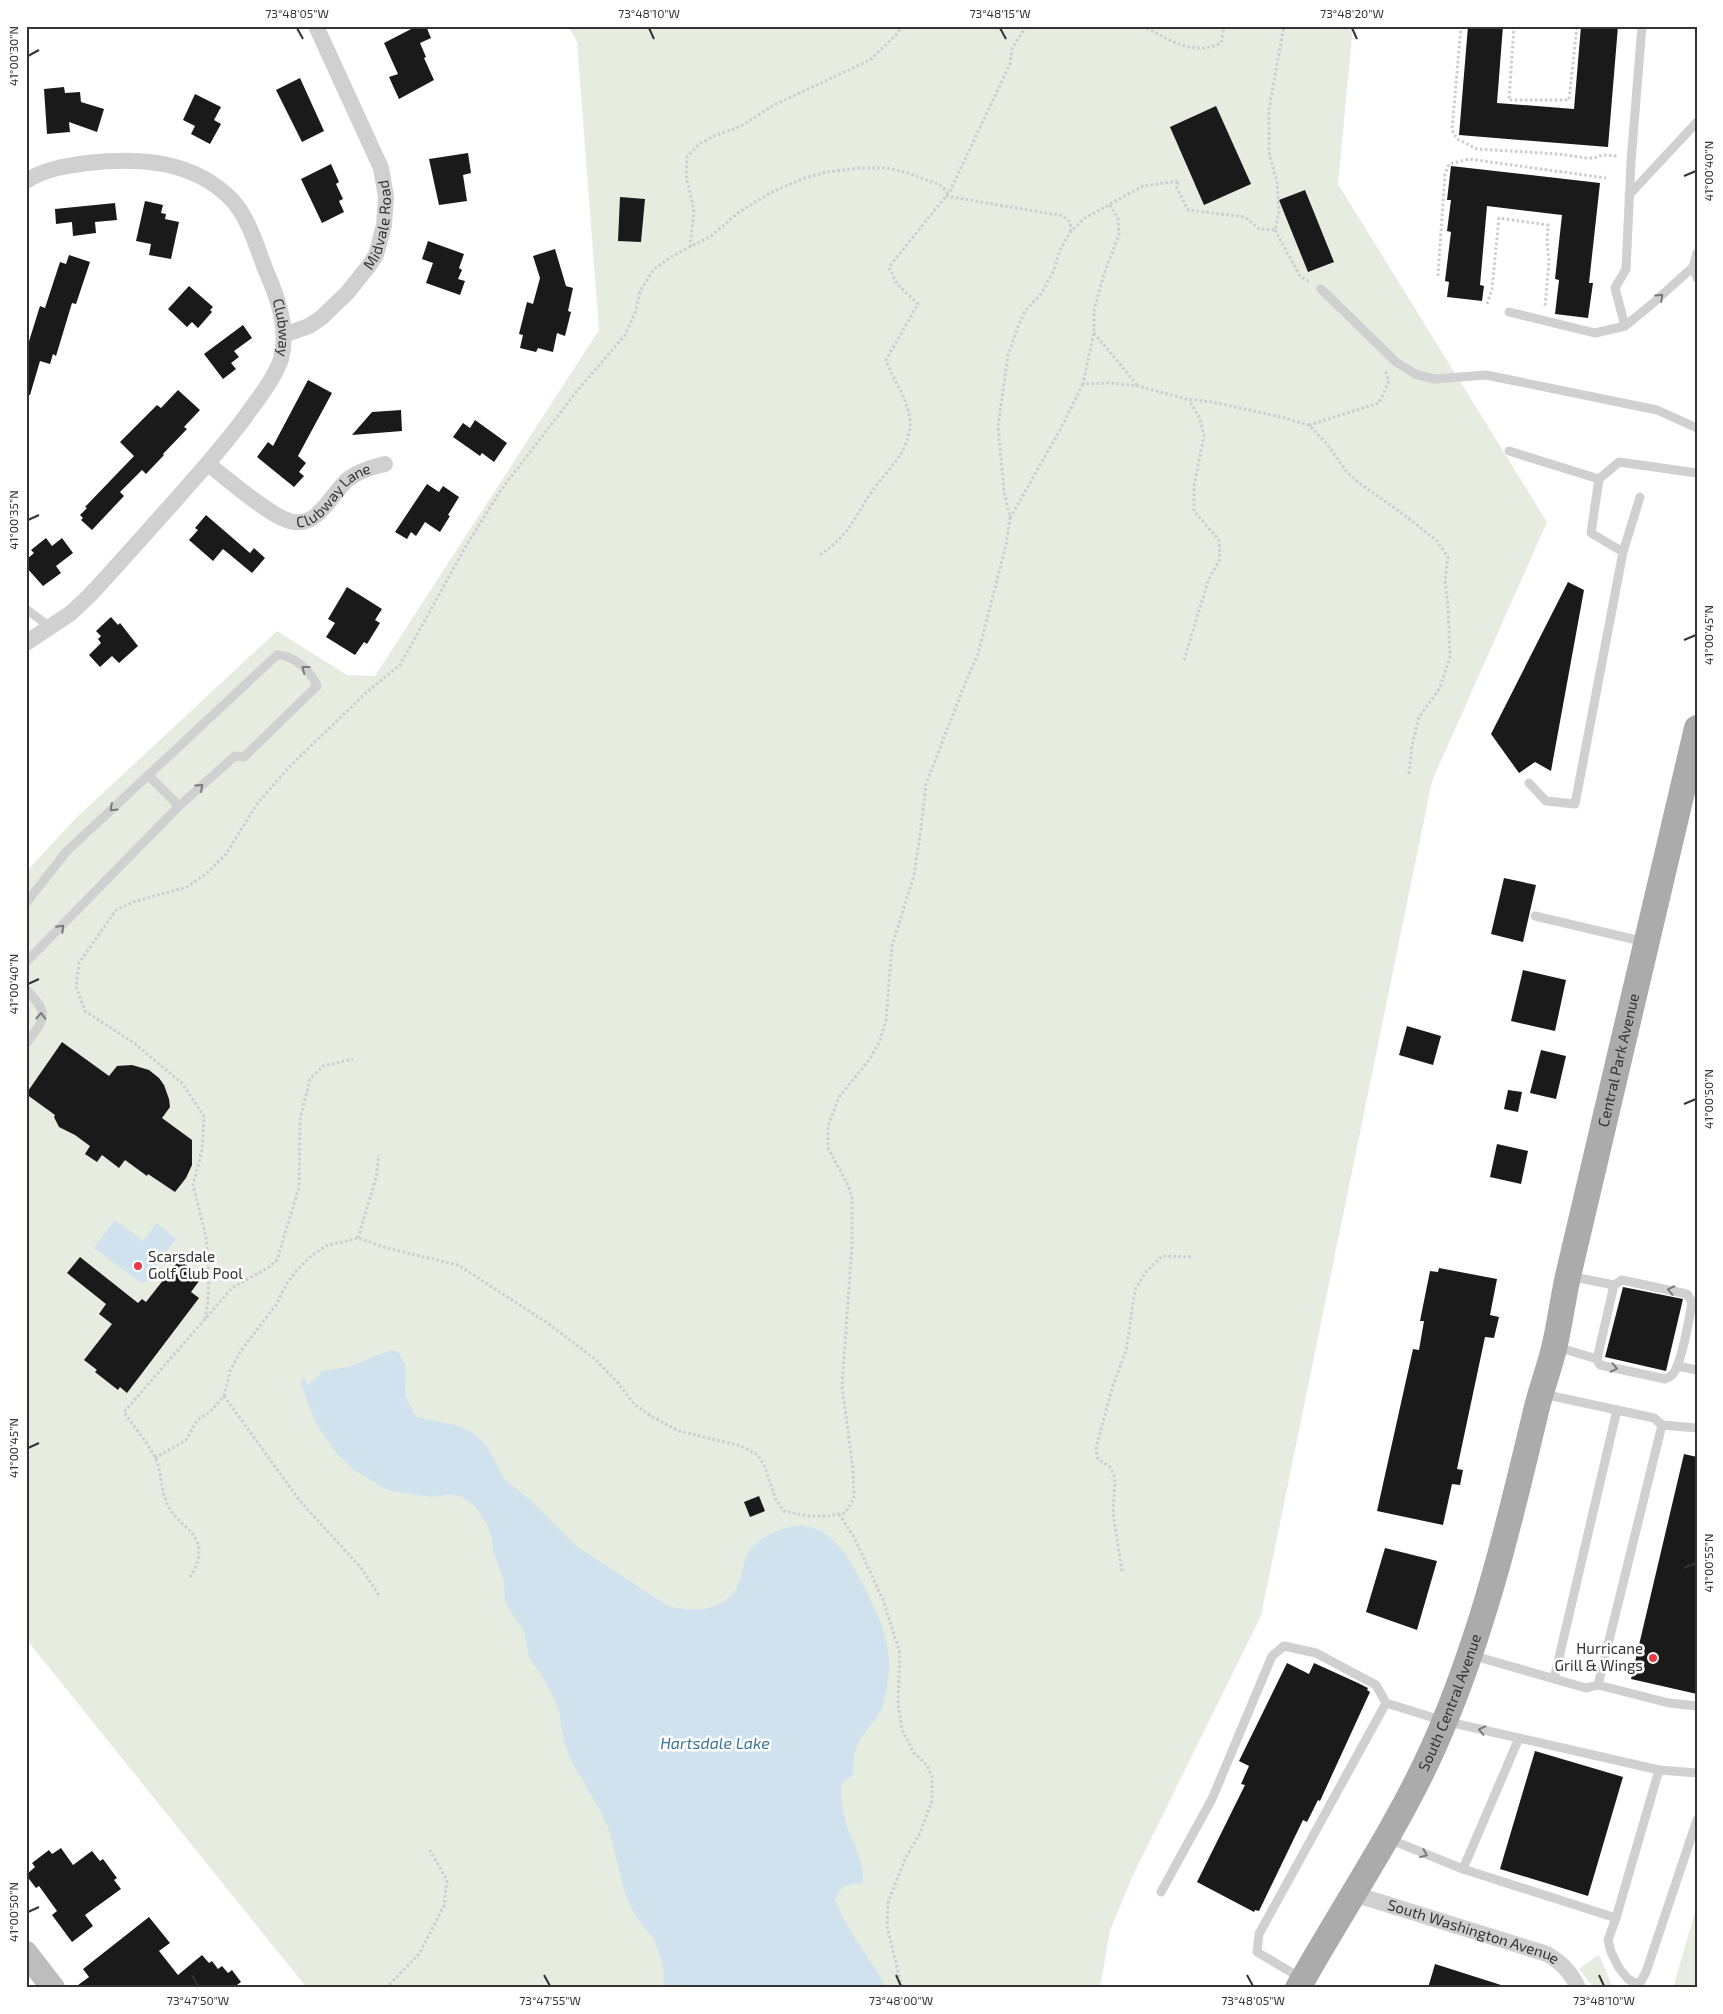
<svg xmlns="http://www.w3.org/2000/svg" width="1723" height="2014" font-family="'Exo 2',sans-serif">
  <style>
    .green { fill: #e6ecdf }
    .water { fill: #cfe2ee }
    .building { fill: #1a1a1a }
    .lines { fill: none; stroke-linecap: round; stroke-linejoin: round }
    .path { stroke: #cdcdcd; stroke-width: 3; stroke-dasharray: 2.5 2.5; stroke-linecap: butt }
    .service { stroke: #d0d0d0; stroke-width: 9 }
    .minor { stroke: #d0d0d0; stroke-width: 16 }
    .secondary { stroke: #bdbdbd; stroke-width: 24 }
    .primary { stroke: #ababab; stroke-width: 26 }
    .oneway { stroke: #7a7a7a }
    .ticks { fill: none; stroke: #333; stroke-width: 2 }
    .poi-dot { fill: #e63946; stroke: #fff; stroke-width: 2 }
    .labels { text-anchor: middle; stroke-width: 5; stroke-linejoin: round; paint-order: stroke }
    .street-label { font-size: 15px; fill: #333; stroke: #fff }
    .poi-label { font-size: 15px; fill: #333; stroke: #fff; text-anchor: start }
    .water-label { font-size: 16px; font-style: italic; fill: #3f7597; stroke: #fff }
    .neatline { fill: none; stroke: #333; stroke-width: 2 }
    .ticks-label { font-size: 12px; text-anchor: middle; fill: #333 }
  </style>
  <rect width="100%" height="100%" fill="#fff"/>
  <!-- green -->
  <g class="green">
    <polygon points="568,26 1353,26 1338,184 1547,522 1432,781 1261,1616 1133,1875 1110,1930 1100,1988 307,1988 26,1639 26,872 75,819 277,631 347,675 375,676 599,330 577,42"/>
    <polygon points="1697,1905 1697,1988 1673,1988"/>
    <polygon points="1598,1955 1601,1959 1613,1988 1594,1988 1579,1969"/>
  </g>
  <!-- water -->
  <g class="water">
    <polygon points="115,1220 143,1241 157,1223 176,1239 143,1284 94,1248"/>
    <path d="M391,1350L398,1352L406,1366L405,1396L416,1417L459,1426L472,1432L487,1446L504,1479L530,1500L576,1546L668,1606C695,1613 728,1612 739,1582C743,1572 743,1558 750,1550C757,1541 768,1535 778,1531C818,1513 842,1545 859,1577C874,1606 892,1639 889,1673C887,1684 886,1700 881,1710C874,1723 862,1734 856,1748C853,1755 855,1766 853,1774L842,1784C841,1797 842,1810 846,1823C851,1842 867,1863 862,1883L843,1886L835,1898C845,1931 871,1957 886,1988H663L664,1975L661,1959L655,1941L635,1915L626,1897L609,1830L600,1810L569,1757L564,1741L559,1712L554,1699L543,1678L529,1657L524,1631L505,1603L504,1581L493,1551L492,1538L486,1522L475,1506L462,1497L449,1494L431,1497L387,1490L354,1470L337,1454L315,1422L300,1381L304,1378L308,1385L318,1377L322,1371L349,1367Z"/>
  </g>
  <!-- building -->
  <g class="building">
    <polygon points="417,26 426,26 431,38 420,43 426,57 424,58 434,80 399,99 389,77 398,74 384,43"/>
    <polygon points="1468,26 1503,26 1497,103 1574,109 1581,26 1618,26 1608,147 1459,135"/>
    <polygon points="300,78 324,131 302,142 276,90"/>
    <polygon points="64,87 65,93 80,92 81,102 104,109 97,132 69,122 70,132 47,134 44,89"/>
    <polygon points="195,94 221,107 214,120 221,124 210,144 191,134 195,126 183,120"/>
    <polygon points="1216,106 1251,184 1204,205 1170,127"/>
    <polygon points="468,153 471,173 463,175 467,201 439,205 429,159"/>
    <polygon points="331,164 339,182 336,184 343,199 339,201 344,212 322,223 301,179"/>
    <polygon points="1451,166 1600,183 1589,283 1593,283 1588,318 1555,314 1559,280 1555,279 1562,215 1487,206 1480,285 1484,286 1482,301 1447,297 1449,282 1445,281 1451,232 1447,231 1451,200 1447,200"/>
    <polygon points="1305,190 1334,262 1308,272 1279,200"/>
    <polygon points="620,197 645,199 641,242 618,241"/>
    <polygon points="145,201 163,205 161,213 166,214 165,219 179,222 171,259 149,255 151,244 136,241"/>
    <polygon points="115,203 117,220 95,222 96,233 73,236 72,222 56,224 55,209"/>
    <polygon points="428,241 464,254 459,268 462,270 458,279 465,281 460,295 426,283 433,263 422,259"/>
    <polygon points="555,249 566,286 573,288 568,311 571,312 565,336 557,333 553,352 538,348 536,352 520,348 523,335 519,334 527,302 533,304 540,278 533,256"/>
    <polygon points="69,255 90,262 76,304 72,303 56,356 53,354 50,364 40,361 30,395 26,395 26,351 40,306 45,308 60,262 66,264"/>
    <polygon points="189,286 213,307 210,310 212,312 198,328 192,322 187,327 168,309"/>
    <polygon points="243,325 252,338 234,351 239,357 231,363 236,369 223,379 204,354"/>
    <polygon points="308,380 332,393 298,456 306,463 299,472 304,476 294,487 257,457 268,442 273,446"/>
    <polygon points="178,390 200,410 184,427 187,429 163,454 164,455 146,474 142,470 120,492 124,496 92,530 81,520 83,518 80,515 87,508 85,507 134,456 120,442 157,405 161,408"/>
    <polygon points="401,410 402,431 352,435 372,412"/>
    <polygon points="475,420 507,443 494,462 482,453 480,456 453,437 463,423 470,428"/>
    <polygon points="427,484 439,492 443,486 459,497 448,515 450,516 440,532 425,522 416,536 411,532 407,539 395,532"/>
    <polygon points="206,515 250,553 254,548 265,558 252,573 223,549 213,561 189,540 198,530 195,528"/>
    <polygon points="46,538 52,546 62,538 73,553 56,566 61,573 43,586 26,567 26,560 34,553 31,550"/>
    <polygon points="1568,582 1584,590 1551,771 1535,762 1519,773 1491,734"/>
    <polygon points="347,587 382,609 375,620 380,623 367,644 364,642 355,655 326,637 335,623 328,619"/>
    <polygon points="111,617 118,625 120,623 138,646 119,663 112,656 100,667 89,655 101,643 98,639 101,636 96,631"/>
    <polygon points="1504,878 1536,885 1523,942 1491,934"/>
    <polygon points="1523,970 1566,980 1555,1031 1511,1021"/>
    <polygon points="1407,1026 1441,1036 1433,1065 1399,1055"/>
    <polygon points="62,1042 109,1076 117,1066 132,1065 149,1070 159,1078 164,1085 169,1099 170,1107 162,1118 192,1140 192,1165 186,1178 175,1192 148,1174 147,1176 125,1160 119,1168 102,1155 97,1162 85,1154 90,1146 75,1135 59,1127 54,1117 55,1115 26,1094"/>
    <polygon points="1541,1050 1566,1056 1556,1099 1530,1093"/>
    <polygon points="1508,1090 1522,1092 1518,1112 1504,1109"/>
    <polygon points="1497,1144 1528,1151 1521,1184 1490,1177"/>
    <polygon points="80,1257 138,1303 142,1299 146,1302 179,1260 202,1277 191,1292 199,1298 127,1393 120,1387 118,1390 95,1372 97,1370 84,1360 112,1324 99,1314 106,1304 67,1273"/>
    <polygon points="1439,1268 1497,1279 1490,1315 1499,1317 1494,1338 1485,1337 1457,1469 1463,1470 1460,1485 1452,1484 1443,1525 1377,1511 1413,1349 1419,1350 1424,1321 1420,1321 1430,1271 1438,1272"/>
    <polygon points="1623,1287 1683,1299 1666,1371 1605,1357"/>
    <polygon points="1684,1454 1697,1457 1697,1694 1631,1679"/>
    <polygon points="759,1496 765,1511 750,1517 744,1502"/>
    <polygon points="1385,1548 1437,1561 1417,1630 1366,1612"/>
    <polygon points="1287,1663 1309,1674 1314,1663 1358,1683 1368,1688 1367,1690 1370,1692 1320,1801 1318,1800 1307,1822 1303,1820 1259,1911 1255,1910 1254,1912 1197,1882 1245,1785 1241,1784 1249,1766 1239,1761"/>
    <polygon points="1535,1751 1623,1777 1588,1896 1500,1869"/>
    <polygon points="61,1848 73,1865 92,1851 100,1861 103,1859 117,1878 114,1880 121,1889 85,1915 93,1926 72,1942 52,1915 57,1911 39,1886 36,1888 26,1875 35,1867 32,1863 49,1850 52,1854"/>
    <polygon points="149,1917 170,1943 159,1951 178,1975 202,1955 209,1963 212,1961 218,1969 222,1966 228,1973 232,1970 241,1982 237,1985 239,1988 74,1988 89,1977 83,1969"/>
    <polygon points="1435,1964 1501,1985 1501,1988 1428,1988"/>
  </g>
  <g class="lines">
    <!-- path -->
    <g class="path">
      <path d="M1142,26C1170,39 1191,57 1221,43L1224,26"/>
      <polyline points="1461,26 1452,130 1457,139 1477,149 1559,154 1586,158 1594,158 1603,155 1618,156"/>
      <polyline points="1514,26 1509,100 1569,100 1577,26"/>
      <polyline points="946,196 1063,216 1070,222 1071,231"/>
      <polyline points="1110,205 1118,219 1119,235 1104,274 1094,310 1094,332 1083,384 1108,383 1138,386 1186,399 1212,402 1277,416 1309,425 1327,444 1346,471 1358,482 1407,517 1437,541 1448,557 1445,581 1448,606 1450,657 1440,688 1419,717 1412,745 1409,775"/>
      <polyline points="1275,230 1300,276 1310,282"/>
      <polyline points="690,247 694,211 686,175 687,157 699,144 714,136 741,126 774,105 870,60 896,35 902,26"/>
      <polyline points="1438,276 1445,174 1449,164 1469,159 1606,178"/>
      <polyline points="1487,304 1492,289 1499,218 1548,225 1547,242 1549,261 1545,307"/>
      <polyline points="1094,333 1138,386"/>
      <polyline points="1309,425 1379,403 1389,381 1385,370"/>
      <polyline points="1010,518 1060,430 1083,384"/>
      <path d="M820,555C850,534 852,521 871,493C887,469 912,451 910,420C908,399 893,380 886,360L918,304L897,284L889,267L950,191L1010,64L1012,49L1026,26"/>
      <polyline points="1184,660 1208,581 1220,559 1219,540 1194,511 1194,486 1204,436 1200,419 1189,400"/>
      <polyline points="358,1238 376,1178 379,1155"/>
      <polyline points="205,1319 208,1302 209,1276 206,1237 193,1185 202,1150 204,1117 183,1084 134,1043 85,1011 76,986 79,963 116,910 136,901 187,887 208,872 226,854 257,804 290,766 368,691 400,665 466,546 501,490 577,391 625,335 636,311 640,291 654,269 671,257 711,236 738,213 770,193 804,178 827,172 858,168 887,168 908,173 940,185 948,193"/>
      <polyline points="224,1396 300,1501 362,1569 380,1597"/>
      <polyline points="155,1458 186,1440 197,1420 210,1412 224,1396 230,1371 240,1352 276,1305 287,1283 297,1270 311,1256 326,1246 358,1238 387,1248 458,1265 549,1324 596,1360 618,1383 634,1404 651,1416 679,1431 741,1446 758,1455 765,1467 776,1500 784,1511 808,1516 827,1516 845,1513 854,1499 853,1469 842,1386 852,1246 852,1199 849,1187 828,1148 828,1126 839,1097 869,1060 880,1041 886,1020 892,946 914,875 920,836 926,784 964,686 978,654 1006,545 1010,518 1004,491 998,427 1008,355 1017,329 1025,311 1041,294 1054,270 1060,250 1071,231 1085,218 1143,186 1179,181 1176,186 1188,210 1245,217 1259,229 1275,230 1279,212 1277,182 1269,153 1269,109 1284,26"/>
      <polyline points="839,1514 854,1537 883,1600 900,1653 898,1704 902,1730 914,1753 927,1765 932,1777 932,1801 920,1833 905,1859 888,1903 887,1926 902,1988"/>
      <polyline points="1122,1571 1113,1513 1115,1478 1110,1467 1098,1459 1096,1448 1112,1388 1126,1351 1135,1290 1145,1273 1162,1256 1193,1257"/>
      <path d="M190,1577C197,1567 202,1554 197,1541C191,1528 176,1521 170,1509C159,1491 163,1473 155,1457C147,1442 134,1427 124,1412L232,1288L269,1267L277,1260L299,1187L300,1120L310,1079L323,1066L353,1059"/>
      <polyline points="386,1988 419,1954 444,1906 447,1880 429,1849"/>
    </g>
    <!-- service -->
    <g class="service">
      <polyline points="1629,195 1697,122"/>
      <polyline points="1697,253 1693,267 1697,278"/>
      <polyline points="1321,289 1396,362 1417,375 1435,379 1486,375 1657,410 1697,428"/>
      <polyline points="1509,312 1595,333 1625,326 1652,304 1693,267"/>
      <polyline points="1625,326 1615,288 1626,269 1631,162 1642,26"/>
      <polyline points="1509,451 1599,479"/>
      <polyline points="1623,552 1591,533 1599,479 1619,462 1697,473"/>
      <polyline points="26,609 50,627"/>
      <polyline points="148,775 179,806"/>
      <polyline points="1529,783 1546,801 1575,804 1623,552 1640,497"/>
      <path d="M26,903L66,852L277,655C294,655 311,671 317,686L244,757L235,756L179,806L26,962"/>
      <polyline points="1535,916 1645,942"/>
      <path d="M26,989C50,1015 46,1017 26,1044"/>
      <path d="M1557,1347L1597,1359L1600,1365L1665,1379C1668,1378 1670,1377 1672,1375C1681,1366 1690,1316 1692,1302L1687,1294L1622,1280L1614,1285L1569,1276"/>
      <polyline points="1597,1359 1614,1285"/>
      <polyline points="1677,1366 1697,1370"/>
      <polyline points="1662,1425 1697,1428"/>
      <polyline points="1471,1655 1586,1688 1598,1685 1662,1425 1654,1418 1543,1394"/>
      <polyline points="1554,1679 1617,1410"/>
      <polyline points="1598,1685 1669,1703 1697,1706"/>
      <polyline points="1659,1770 1697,1773"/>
      <polyline points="1463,1869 1519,1738"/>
      <polyline points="1161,1892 1212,1799 1272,1656 1284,1646 1316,1653 1376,1685 1386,1703"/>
      <polyline points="1616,1918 1608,1940 1611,1952 1619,1968 1628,1979 1639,1985 1646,1972 1697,1820"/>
      <polyline points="1301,1978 1257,1952 1259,1934 1386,1703 1444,1721 1659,1770 1616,1918 1463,1869 1389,1839"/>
    </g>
    <!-- minor -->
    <g class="minor">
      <path id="s1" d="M26,181C45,169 65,166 87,163C138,157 194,160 232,200C249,218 257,248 266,271C278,298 289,329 281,359C275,377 261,395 250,410C227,443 199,473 173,503C145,534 117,566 89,596L71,613L26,643"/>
      <path id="s2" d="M284,335L309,326L321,318L347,293L368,267L376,255L384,225L386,197L381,168L316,26"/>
      <path id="s3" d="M208,464C229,480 259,507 282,518C315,535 328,498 347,480C358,471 372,467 385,464"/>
      <path id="s4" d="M1354,1894L1547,1954C1562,1963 1571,1972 1578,1988"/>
    </g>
    <!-- secondary -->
    <polyline class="secondary" points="26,1953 53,1988"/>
    <!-- primary -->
    <path class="primary" id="s5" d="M1298,1988C1343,1907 1396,1831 1434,1746C1482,1638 1509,1525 1536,1411C1541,1389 1550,1367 1555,1344C1560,1322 1563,1299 1568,1276L1697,728"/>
  </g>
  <!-- one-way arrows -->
  <defs><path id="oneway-chevron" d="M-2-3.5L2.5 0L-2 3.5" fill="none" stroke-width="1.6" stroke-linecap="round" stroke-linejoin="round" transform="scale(1.25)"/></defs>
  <g class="oneway">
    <use href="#oneway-chevron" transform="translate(1660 297) rotate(-43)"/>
    <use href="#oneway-chevron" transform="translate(305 669) rotate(-142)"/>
    <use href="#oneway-chevron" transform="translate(200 787) rotate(-42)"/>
    <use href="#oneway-chevron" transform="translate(113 808) rotate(137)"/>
    <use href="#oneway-chevron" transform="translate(61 928) rotate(-45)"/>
    <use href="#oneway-chevron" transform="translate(41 1016) rotate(-87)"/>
    <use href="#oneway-chevron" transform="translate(1671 1290) rotate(-168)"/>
    <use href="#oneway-chevron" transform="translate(1614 1368) rotate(12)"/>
    <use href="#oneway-chevron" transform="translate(1482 1730) rotate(-167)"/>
    <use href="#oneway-chevron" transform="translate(1424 1854) rotate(22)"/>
  </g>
  <!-- ticks -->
  <path class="ticks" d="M297,28L303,39M649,28L654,39M1000,28L1006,39M1352,28L1357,39M28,56L39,50M1684,176L1696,171M28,520L39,515M1684,640L1696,635M28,984L39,979M1684,1104L1696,1099M28,1448L39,1443M1684,1568L1696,1563M28,1912L39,1907M192,1975L198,1986M544,1975L550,1986M896,1975L901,1986M1247,1975L1253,1986M1599,1975L1604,1986"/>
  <!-- markers -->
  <g class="poi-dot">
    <circle cx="138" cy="1266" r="5"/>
    <circle cx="1653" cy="1658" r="5"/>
  </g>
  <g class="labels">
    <!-- street labels -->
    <g class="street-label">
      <text dy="5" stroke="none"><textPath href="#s2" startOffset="155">Midvale Road</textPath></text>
      <text dy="5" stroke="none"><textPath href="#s1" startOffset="358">Clubway</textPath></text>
      <text dy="5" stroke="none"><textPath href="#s3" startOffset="154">Clubway Lane</textPath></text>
      <text dy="5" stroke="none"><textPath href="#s5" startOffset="989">Central Park Avenue</textPath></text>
      <text dy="5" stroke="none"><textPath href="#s5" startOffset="324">South Central Avenue</textPath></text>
      <text dy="5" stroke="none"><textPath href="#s4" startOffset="125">South Washington Avenue</textPath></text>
    </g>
    <!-- poi labels -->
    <g class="poi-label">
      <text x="148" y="1262">Scarsdale<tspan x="148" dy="17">Golf Club Pool</tspan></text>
      <text x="1643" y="1654" text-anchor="end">Hurricane<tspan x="1643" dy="17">Grill &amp; Wings</tspan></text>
    </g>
    <!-- water labels -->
    <g class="water-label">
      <text x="715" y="1749">Hartsdale Lake</text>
    </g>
  </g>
  <!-- border -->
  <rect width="1723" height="2014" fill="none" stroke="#ffffff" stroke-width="55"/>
  <rect x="28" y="28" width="1668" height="1958" class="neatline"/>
  <g class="ticks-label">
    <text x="297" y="18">73°48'05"W</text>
    <text x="649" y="18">73°48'10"W</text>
    <text x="1000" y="18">73°48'15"W</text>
    <text x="1352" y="18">73°48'20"W</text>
    <text transform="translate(14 56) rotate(-90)" y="4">41°00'30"N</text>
    <text transform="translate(1709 171) rotate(-90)" y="4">41°00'40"N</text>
    <text transform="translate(14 520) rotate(-90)" y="4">41°00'35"N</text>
    <text transform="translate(1709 635) rotate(-90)" y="4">41°00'45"N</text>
    <text transform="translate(14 984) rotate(-90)" y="4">41°00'40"N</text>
    <text transform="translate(1709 1099) rotate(-90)" y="4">41°00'50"N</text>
    <text transform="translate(14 1448) rotate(-90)" y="4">41°00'45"N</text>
    <text transform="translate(1709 1563) rotate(-90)" y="4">41°00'55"N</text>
    <text transform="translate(14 1912) rotate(-90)" y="4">41°00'50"N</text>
    <text x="198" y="2005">73°47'50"W</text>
    <text x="550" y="2005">73°47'55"W</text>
    <text x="901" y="2005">73°48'00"W</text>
    <text x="1253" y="2005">73°48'05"W</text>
    <text x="1604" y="2005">73°48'10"W</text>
  </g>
</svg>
